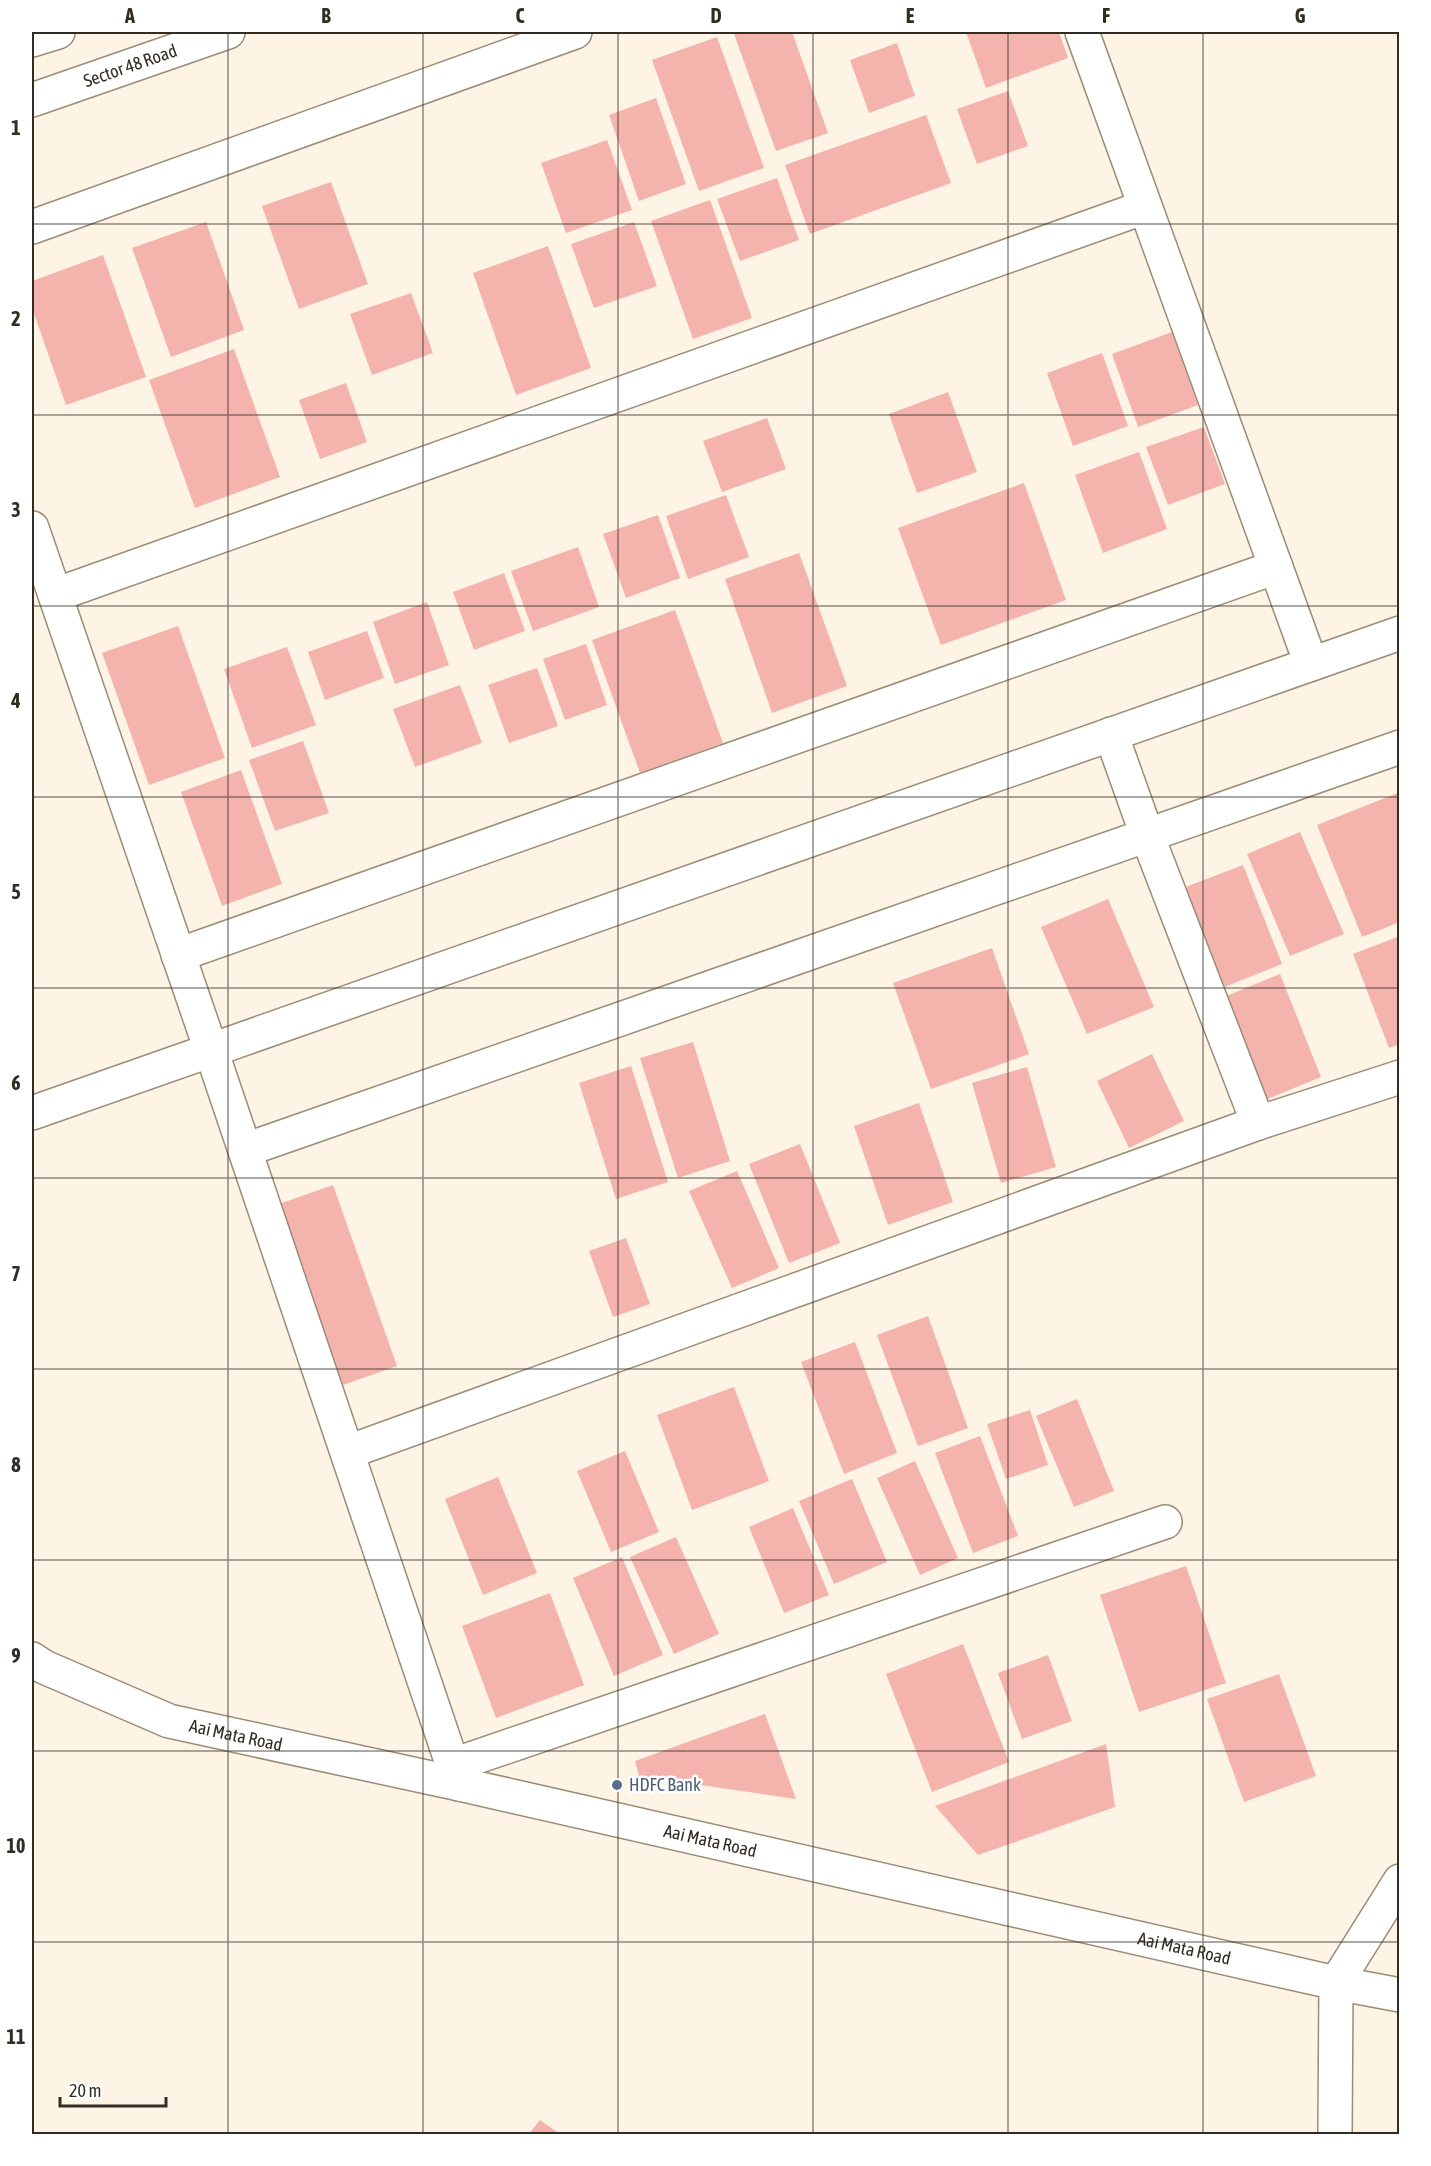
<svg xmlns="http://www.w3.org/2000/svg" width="1431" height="2166" font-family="'Asap Condensed',sans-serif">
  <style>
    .building { fill: #f5b3ad }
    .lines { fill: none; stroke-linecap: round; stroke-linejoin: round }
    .minor-casing { stroke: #9a8d75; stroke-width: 36 }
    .minor { stroke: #fff; stroke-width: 33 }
    .grid { fill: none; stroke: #322d23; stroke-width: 1.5; stroke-opacity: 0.55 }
    .service-dot { fill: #5c6f8a; stroke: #fff; stroke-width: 2 }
    .labels { text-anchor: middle; stroke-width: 5; stroke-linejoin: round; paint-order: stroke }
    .street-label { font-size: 18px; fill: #322d23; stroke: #fff }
    .service-label { font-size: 18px; fill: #4e5e75; stroke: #fff; text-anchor: start }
    .neatline { fill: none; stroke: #322d23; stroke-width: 2 }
    .grid-label { font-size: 20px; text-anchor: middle; font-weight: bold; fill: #322d23 }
  </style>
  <rect width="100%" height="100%" fill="#fdf4e5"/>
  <!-- building -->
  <g class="building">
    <polygon points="743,32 792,32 828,133 776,151 734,34"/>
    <polygon points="966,32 1059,32 1068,58 986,88"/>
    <polygon points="717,37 764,168 699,191 652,60"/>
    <polygon points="897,43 915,96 869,113 850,60"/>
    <polygon points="1008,91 1028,146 977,164 957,109"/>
    <polygon points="656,98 686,184 639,201 609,115"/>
    <polygon points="926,115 951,183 810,234 785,165"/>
    <polygon points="607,140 632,210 566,233 541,163"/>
    <polygon points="777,178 799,240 740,261 717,199"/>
    <polygon points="331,182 368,284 299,309 262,206"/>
    <polygon points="710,200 752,318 693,339 651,221"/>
    <polygon points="206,222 244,330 171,357 132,248"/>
    <polygon points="634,222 657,286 594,308 571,244"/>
    <polygon points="548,246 591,368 516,395 473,273"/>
    <polygon points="103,255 146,377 66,405 32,308 32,281"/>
    <polygon points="411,293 433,353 372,375 350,314"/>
    <polygon points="1172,332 1198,405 1138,427 1112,354"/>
    <polygon points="234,349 280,477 195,508 149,380"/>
    <polygon points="1102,353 1128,426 1073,446 1047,373"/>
    <polygon points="346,383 367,442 320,459 299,400"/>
    <polygon points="948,392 977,472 917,493 889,414"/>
    <polygon points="767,418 786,469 722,492 703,441"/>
    <polygon points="1204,427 1225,484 1168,505 1146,447"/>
    <polygon points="1139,452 1167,529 1103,553 1075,475"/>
    <polygon points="1024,483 1066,600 941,645 898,528"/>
    <polygon points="726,495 749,557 688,579 666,516"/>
    <polygon points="658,515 680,578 626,598 603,534"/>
    <polygon points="578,547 599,607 533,631 511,571"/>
    <polygon points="799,553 847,686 772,713 725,579"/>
    <polygon points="504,573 525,631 474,650 453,592"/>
    <polygon points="427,602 449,665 395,684 373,622"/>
    <polygon points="675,610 723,743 640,773 592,640"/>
    <polygon points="178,626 225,758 149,785 102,653"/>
    <polygon points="367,631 384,678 325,700 308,652"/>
    <polygon points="586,644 607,705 565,720 543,659"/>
    <polygon points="287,647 316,725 252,748 224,669"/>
    <polygon points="537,668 558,726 509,743 488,685"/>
    <polygon points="460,685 482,743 415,767 393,709"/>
    <polygon points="303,741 329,813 275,831 249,760"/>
    <polygon points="241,770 282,884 222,906 181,792"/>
    <polygon points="1400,792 1400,922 1362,937 1317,825"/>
    <polygon points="1300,832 1344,934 1290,956 1247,854"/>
    <polygon points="1243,865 1282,964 1217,990 1178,890"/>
    <polygon points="1108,899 1154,1007 1087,1034 1041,927"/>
    <polygon points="1400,936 1400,1044 1389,1048 1353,954"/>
    <polygon points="992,948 1029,1054 931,1089 893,983"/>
    <polygon points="1280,974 1321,1077 1265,1100 1224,997"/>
    <polygon points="693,1042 730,1161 678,1178 640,1058"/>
    <polygon points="1152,1054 1184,1121 1129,1148 1097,1081"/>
    <polygon points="631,1066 668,1182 616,1199 579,1083"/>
    <polygon points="1027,1067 1056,1167 1001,1183 972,1083"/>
    <polygon points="919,1103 953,1202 888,1225 854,1126"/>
    <polygon points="800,1144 840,1243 789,1263 749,1164"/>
    <polygon points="737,1171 779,1268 732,1288 689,1191"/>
    <polygon points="333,1185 397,1366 343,1385 279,1204"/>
    <polygon points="626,1238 650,1304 613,1317 589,1251"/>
    <polygon points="928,1316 968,1428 918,1446 877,1335"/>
    <polygon points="855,1342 897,1453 844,1474 801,1362"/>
    <polygon points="734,1387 769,1481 692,1510 657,1415"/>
    <polygon points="1077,1399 1114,1491 1074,1507 1036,1416"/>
    <polygon points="1030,1410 1048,1465 1006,1479 987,1424"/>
    <polygon points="980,1436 1018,1536 973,1553 935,1453"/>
    <polygon points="625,1451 659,1532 611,1552 577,1471"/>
    <polygon points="915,1461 958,1558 920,1575 877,1478"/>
    <polygon points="498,1477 537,1573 483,1595 445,1499"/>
    <polygon points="852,1479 887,1562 834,1584 799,1501"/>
    <polygon points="793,1508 829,1595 784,1613 749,1527"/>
    <polygon points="676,1537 719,1634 674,1654 630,1557"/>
    <polygon points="622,1557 663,1655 614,1676 573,1578"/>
    <polygon points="1186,1566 1226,1683 1139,1712 1100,1595"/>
    <polygon points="550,1593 584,1685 496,1718 462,1626"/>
    <polygon points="963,1644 1009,1762 932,1792 886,1674"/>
    <polygon points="1048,1655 1072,1721 1022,1739 998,1673"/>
    <polygon points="1279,1674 1316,1776 1244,1802 1207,1699"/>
    <polygon points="765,1714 796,1799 639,1776 635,1761"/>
    <polygon points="1106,1744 1115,1807 978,1855 935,1806"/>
    <polygon points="540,2120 560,2134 529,2134"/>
  </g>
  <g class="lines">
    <!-- minor casing -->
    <g class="minor-casing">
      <g id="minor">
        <polyline points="1082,32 1311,664"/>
        <polyline points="32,40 58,32"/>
        <path id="s1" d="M32,100L228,32"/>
        <polyline points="32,227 575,32"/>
        <polyline points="32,528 211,1050 459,1784"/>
        <polyline points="55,595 1145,207"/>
        <polyline points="1111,734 1147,835 1258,1123"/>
        <polyline points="178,955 1276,567"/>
        <polyline points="32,1113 1400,633"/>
        <polyline points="245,1150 1400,747"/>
        <polyline points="348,1452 1258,1123 1400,1077"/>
        <path id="s2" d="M32,1659L44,1667L169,1721L459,1784L1336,1983L1400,1995"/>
        <polyline points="453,1765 1165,1522"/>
        <polyline points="1335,2134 1336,1983 1400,1881"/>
      </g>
    </g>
    <!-- minor -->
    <use href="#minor" class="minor"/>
  </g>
  <!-- grid -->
  <path class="grid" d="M228,32V2134M423,32V2134M618,32V2134M813,32V2134M1008,32V2134M1203,32V2134M32,224H1400M32,415H1400M32,606H1400M32,797H1400M32,988H1400M32,1178H1400M32,1369H1400M32,1560H1400M32,1751H1400M32,1942H1400"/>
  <!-- markers -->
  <circle class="service-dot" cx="617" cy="1785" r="6"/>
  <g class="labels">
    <!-- street labels -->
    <g class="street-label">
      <text dy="6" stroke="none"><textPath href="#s1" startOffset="104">Sector 48 Road</textPath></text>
      <text dy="6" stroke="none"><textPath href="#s2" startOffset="219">Aai Mata Road</textPath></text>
      <text dy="6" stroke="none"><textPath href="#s2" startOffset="705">Aai Mata Road</textPath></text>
      <text dy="6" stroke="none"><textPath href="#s2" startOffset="1191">Aai Mata Road</textPath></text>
    </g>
    <!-- service labels -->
    <g class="service-label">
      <text x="629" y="1791">HDFC Bank</text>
    </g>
  </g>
  <!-- border -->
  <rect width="1431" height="2166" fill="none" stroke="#ffffff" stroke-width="66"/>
  <!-- scale -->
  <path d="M60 2097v9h106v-9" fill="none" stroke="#322d23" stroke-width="3"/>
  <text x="69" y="2097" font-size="18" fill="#322d23" stroke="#ffffff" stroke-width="4.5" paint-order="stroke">20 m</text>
  <rect x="33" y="33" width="1365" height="2100" class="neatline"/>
  <g class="grid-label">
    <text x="130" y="23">A</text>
    <text x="326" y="23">B</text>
    <text x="520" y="23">C</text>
    <text x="716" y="23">D</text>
    <text x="910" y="23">E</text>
    <text x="1106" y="23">F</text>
    <text x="1300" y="23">G</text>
    <text x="16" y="135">1</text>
    <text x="16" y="326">2</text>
    <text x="16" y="517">3</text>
    <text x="16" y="708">4</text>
    <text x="16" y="899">5</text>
    <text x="16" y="1090">6</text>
    <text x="16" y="1281">7</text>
    <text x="16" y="1472">8</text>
    <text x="16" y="1663">9</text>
    <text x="16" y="1853">10</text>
    <text x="16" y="2044">11</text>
  </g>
</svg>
